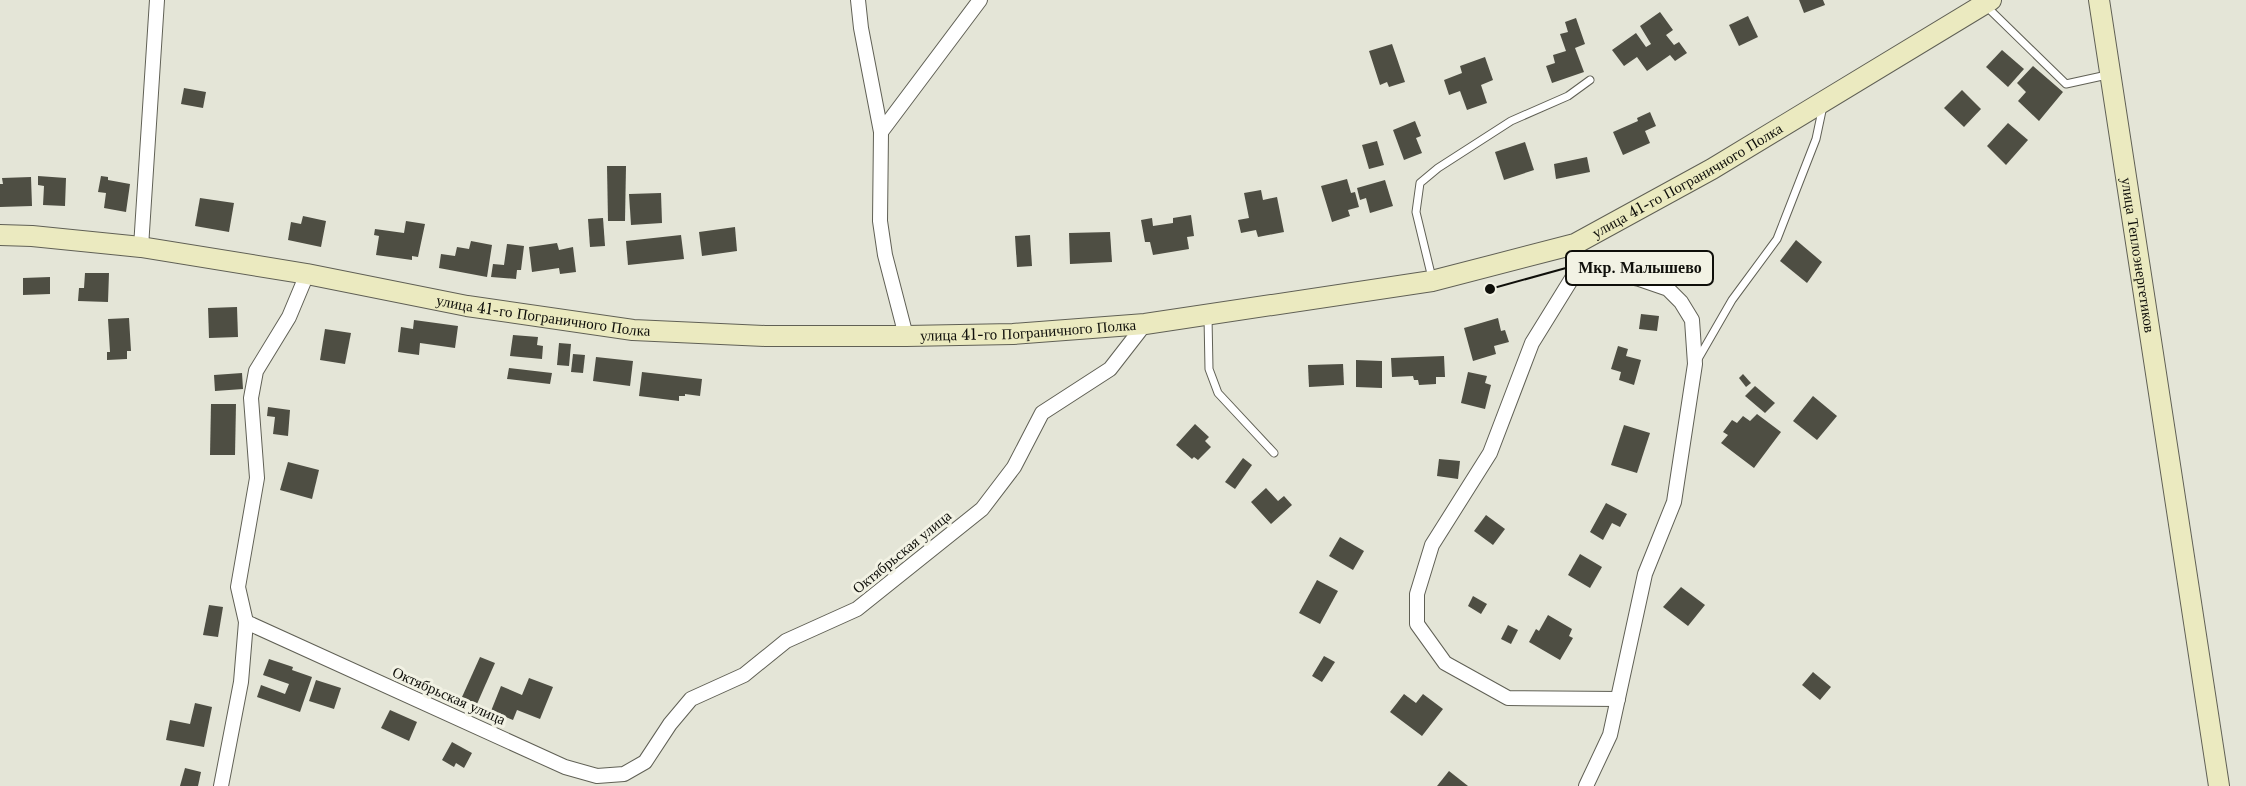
<svg xmlns="http://www.w3.org/2000/svg" width="2246" height="786" font-family="'Libre Baskerville',serif">
  <style>
    .building { fill: #4e4e43 }
    .lines { fill: none; stroke-linecap: round; stroke-linejoin: round }
    .lane-casing { stroke: #606055; stroke-width: 9 }
    .street-casing { stroke: #606055; stroke-width: 16 }
    .secondary-casing { stroke: #606055; stroke-width: 22 }
    .lane { stroke: #fff; stroke-width: 7 }
    .street { stroke: #fff; stroke-width: 14 }
    .secondary { stroke: #ebeac0; stroke-width: 20 }
    .labels { text-anchor: middle; stroke-width: 6; stroke-linejoin: round; paint-order: stroke }
    .street-label { font-size: 15px; fill: #0f0f0a; stroke: #f2f2e4 }
    .leader { fill: none; stroke: #0f0f0a; stroke-width: 2 }
    .callout-dot { fill: #0f0f0a; stroke: #f2f2e4; stroke-width: 2 }
    .callout { fill: #f2f2e4; stroke: #0f0f0a; stroke-width: 2 }
    .callout-label { font-size: 16px; text-anchor: middle; font-weight: bold; fill: #0f0f0a }
  </style>
  <rect width="100%" height="100%" fill="#e4e5d7"/>
  <!-- building -->
  <g class="building">
    <polygon points="1799,0 1823,0 1825,5 1804,13"/>
    <polygon points="1660,12 1673,30 1666,35 1674,45 1679,42 1687,53 1675,61 1670,55 1647,71 1637,57 1624,66 1612,50 1636,33 1646,47 1651,44 1640,26"/>
    <polygon points="1748,16 1758,37 1739,46 1729,25"/>
    <polygon points="1576,18 1585,44 1575,48 1584,72 1552,83 1546,66 1555,63 1553,55 1566,51 1560,34 1568,32 1565,22"/>
    <polygon points="1392,44 1405,82 1389,87 1387,82 1380,85 1369,51"/>
    <polygon points="2002,50 2024,69 2008,87 1986,67"/>
    <polygon points="1485,57 1493,80 1481,85 1487,103 1467,110 1460,91 1449,95 1444,80 1462,73 1460,66"/>
    <polygon points="2033,66 2063,92 2039,121 2018,101 2026,92 2017,83"/>
    <polygon points="184,88 206,92 203,108 181,104"/>
    <polygon points="1962,90 1981,109 1964,127 1944,108"/>
    <polygon points="1650,112 1656,126 1645,131 1650,143 1623,155 1613,132 1638,121 1637,118"/>
    <polygon points="1415,121 1421,136 1416,138 1422,153 1404,160 1393,130"/>
    <polygon points="2008,123 2028,140 2006,165 1987,146"/>
    <polygon points="1377,141 1384,165 1369,169 1362,145"/>
    <polygon points="1525,142 1534,170 1504,180 1495,152"/>
    <polygon points="1587,157 1590,172 1556,179 1554,164"/>
    <polygon points="607,166 626,166 625,221 608,221"/>
    <polygon points="38,176 66,178 65,206 43,205 44,186 38,185"/>
    <polygon points="101,176 108,177 108,180 130,184 126,212 104,208 106,193 98,192"/>
    <polygon points="31,177 32,206 0,207 0,184 3,184 2,178"/>
    <polygon points="1347,179 1351,193 1355,192 1359,207 1348,210 1350,216 1332,222 1321,186"/>
    <polygon points="1385,180 1393,206 1370,213 1366,198 1360,200 1357,188"/>
    <polygon points="1261,190 1263,200 1277,197 1284,232 1258,237 1256,230 1241,233 1238,220 1249,218 1244,193"/>
    <polygon points="661,193 662,223 631,225 629,194"/>
    <polygon points="200,198 234,203 229,232 195,226"/>
    <polygon points="1191,215 1194,236 1187,237 1189,249 1153,255 1150,242 1145,242 1141,220 1152,218 1153,226 1173,223 1173,218"/>
    <polygon points="303,216 326,221 321,247 288,240 291,222 301,224"/>
    <polygon points="603,218 605,246 590,247 588,219"/>
    <polygon points="406,221 425,224 418,257 412,256 412,260 376,255 379,236 374,235 375,229 404,233"/>
    <polygon points="735,227 737,251 702,256 699,232"/>
    <polygon points="1110,232 1112,262 1070,264 1069,233"/>
    <polygon points="681,235 684,259 628,265 626,241"/>
    <polygon points="1030,235 1032,266 1017,267 1015,236"/>
    <polygon points="1796,240 1822,262 1807,283 1780,261"/>
    <polygon points="471,241 492,245 487,277 439,268 441,254 455,256 457,247 469,249"/>
    <polygon points="557,243 559,250 573,247 576,272 560,274 559,268 532,272 529,247"/>
    <polygon points="507,244 524,246 521,270 517,270 516,279 491,277 493,264 504,265"/>
    <polygon points="85,273 109,273 108,302 78,301 79,288 84,288"/>
    <polygon points="50,277 50,294 23,295 23,278"/>
    <polygon points="237,307 238,337 209,338 208,308"/>
    <polygon points="1641,314 1659,316 1657,331 1639,329"/>
    <polygon points="129,318 131,351 127,351 127,359 107,360 107,352 110,352 108,319"/>
    <polygon points="1498,318 1501,331 1505,330 1509,342 1494,346 1496,354 1473,361 1464,328"/>
    <polygon points="414,320 458,326 455,348 420,343 419,355 398,352 401,327 413,329"/>
    <polygon points="325,329 351,333 345,364 320,360"/>
    <polygon points="513,335 538,337 537,345 543,346 542,359 510,356"/>
    <polygon points="559,343 571,344 569,366 557,365"/>
    <polygon points="1618,346 1628,349 1626,356 1641,360 1634,385 1619,380 1621,372 1611,369"/>
    <polygon points="573,354 585,355 583,373 571,372"/>
    <polygon points="1444,356 1445,377 1436,377 1436,384 1419,385 1418,380 1414,380 1413,376 1392,377 1391,358"/>
    <polygon points="596,357 633,361 630,386 593,381"/>
    <polygon points="1356,360 1382,361 1382,388 1356,387"/>
    <polygon points="1343,364 1344,385 1309,387 1308,365"/>
    <polygon points="509,368 552,373 550,384 507,379"/>
    <polygon points="642,372 702,379 700,396 685,394 685,396 679,396 679,401 639,396"/>
    <polygon points="1468,372 1487,376 1485,383 1491,385 1485,409 1461,403"/>
    <polygon points="242,373 243,389 215,391 214,375"/>
    <polygon points="1743,374 1751,383 1746,387 1739,378"/>
    <polygon points="1755,386 1775,403 1765,413 1745,396"/>
    <polygon points="1813,396 1837,416 1817,440 1793,421"/>
    <polygon points="211,404 236,404 235,455 210,455"/>
    <polygon points="268,407 290,410 288,436 273,434 275,417 267,416"/>
    <polygon points="1757,414 1781,432 1754,468 1721,443 1728,435 1723,432 1732,420 1737,423 1743,416 1750,421"/>
    <polygon points="1195,424 1209,437 1205,441 1211,447 1198,460 1194,457 1192,459 1176,445"/>
    <polygon points="1624,425 1650,433 1637,473 1611,465"/>
    <polygon points="1243,458 1252,465 1235,489 1225,482"/>
    <polygon points="1439,459 1460,461 1458,479 1437,476"/>
    <polygon points="288,462 319,470 312,499 280,490"/>
    <polygon points="1266,488 1278,501 1284,496 1292,505 1271,524 1251,502"/>
    <polygon points="1606,503 1627,514 1620,527 1612,523 1603,540 1590,532"/>
    <polygon points="1486,515 1505,529 1493,545 1474,531"/>
    <polygon points="1340,537 1364,551 1353,570 1329,556"/>
    <polygon points="1580,554 1602,567 1590,588 1568,575"/>
    <polygon points="1317,580 1338,591 1320,624 1299,613"/>
    <polygon points="1681,587 1705,605 1688,626 1663,607"/>
    <polygon points="1473,596 1487,604 1481,614 1468,606"/>
    <polygon points="209,605 223,607 218,637 203,635"/>
    <polygon points="1548,615 1572,629 1569,636 1573,638 1560,660 1529,642 1536,629 1539,631"/>
    <polygon points="1508,625 1518,630 1511,644 1501,639"/>
    <polygon points="1324,656 1335,662 1322,682 1312,676"/>
    <polygon points="480,657 495,663 477,704 462,697"/>
    <polygon points="269,659 293,667 292,670 312,677 300,712 257,697 261,685 285,694 289,684 263,675"/>
    <polygon points="1813,672 1831,687 1820,700 1802,685"/>
    <polygon points="529,678 553,687 540,719 517,710 513,720 491,711 501,686 522,695"/>
    <polygon points="316,680 341,688 334,709 309,701"/>
    <polygon points="1404,694 1416,703 1423,694 1443,709 1422,736 1390,712"/>
    <polygon points="195,703 212,707 204,747 166,740 170,720 190,724"/>
    <polygon points="390,710 417,722 409,741 381,728"/>
    <polygon points="452,742 472,753 464,768 456,763 454,767 442,760"/>
    <polygon points="185,768 201,772 198,786 180,786"/>
    <polygon points="1449,771 1468,786 1437,786"/>
  </g>
  <g class="lines">
    <!-- lane casing -->
    <g class="lane-casing">
      <g id="lane">
        <polyline points="1986,6 2066,84 2107,75"/>
        <polyline points="1432,278 1416,212 1420,183 1438,168 1511,121 1568,96 1590,80"/>
        <polyline points="1208,317 1209,369 1218,393 1274,453"/>
        <polyline points="1698,359 1732,300 1777,239 1816,139 1823,106"/>
      </g>
    </g>
    <!-- street casing -->
    <g class="street-casing">
      <g id="street">
        <polyline points="858,0 861,28 881,132 880,221 885,255 906,336"/>
        <polyline points="881,132 980,0"/>
        <polyline points="1575,244 1579,267 1639,279 1668,289 1681,302 1692,320 1695,364 1674,502 1645,574 1610,735 1586,786"/>
        <polyline points="141,247 157,0"/>
        <polyline points="1579,267 1532,343 1490,453 1432,545 1417,594 1417,624 1445,663 1508,698 1618,699"/>
        <polyline points="246,622 565,767 597,776 624,774 645,762 670,724 691,699 744,675 786,641 857,609 982,509 1014,467 1042,413 1110,369 1145,324"/>
        <polyline points="221,786 241,682 246,622 238,587 257,478 251,398 256,371 289,317 307,274"/>
      </g>
    </g>
    <!-- secondary casing -->
    <g class="secondary-casing">
      <g id="secondary">
        <path id="s1" d="M2099,0L2219,786"/>
        <path id="s2" d="M0,235L32,236L141,247L307,274L467,306L633,330L765,336H906L1013,334L1145,324L1432,281L1575,244L1712,169L1991,0"/>
      </g>
    </g>
    <!-- lane -->
    <use href="#lane" class="lane"/>
    <!-- street -->
    <use href="#street" class="street"/>
    <!-- secondary -->
    <use href="#secondary" class="secondary"/>
  </g>
  <g class="labels">
    <!-- street labels -->
    <g class="street-label">
      <text dy="5" stroke="none"><textPath href="#s2" startOffset="1720">улица 41-го Пограничного Полка</textPath></text>
      <text dy="5" stroke="none"><textPath href="#s1" startOffset="258">улица Теплоэнергетиков</textPath></text>
      <text dy="5" stroke="none"><textPath href="#s2" startOffset="550">улица 41-го Пограничного Полка</textPath></text>
      <text dy="5" stroke="none"><textPath href="#s2" startOffset="1036">улица 41-го Пограничного Полка</textPath></text>
      <text transform="translate(902 552) rotate(-39)" y="5">Октябрьская улица</text>
      <text transform="translate(449 696) rotate(24)" y="5">Октябрьская улица</text>
    </g>
  </g>
  <!-- callouts -->
  <path class="leader" d="M1490 289L1566 268"/>
  <circle class="callout-dot" cx="1490" cy="289" r="6"/>
  <rect class="callout" x="1566" y="251" width="147" height="34" rx="6"/>
  <g class="callout-label">
    <text x="1640" y="273">Мкр. Малышево</text>
  </g>
</svg>
